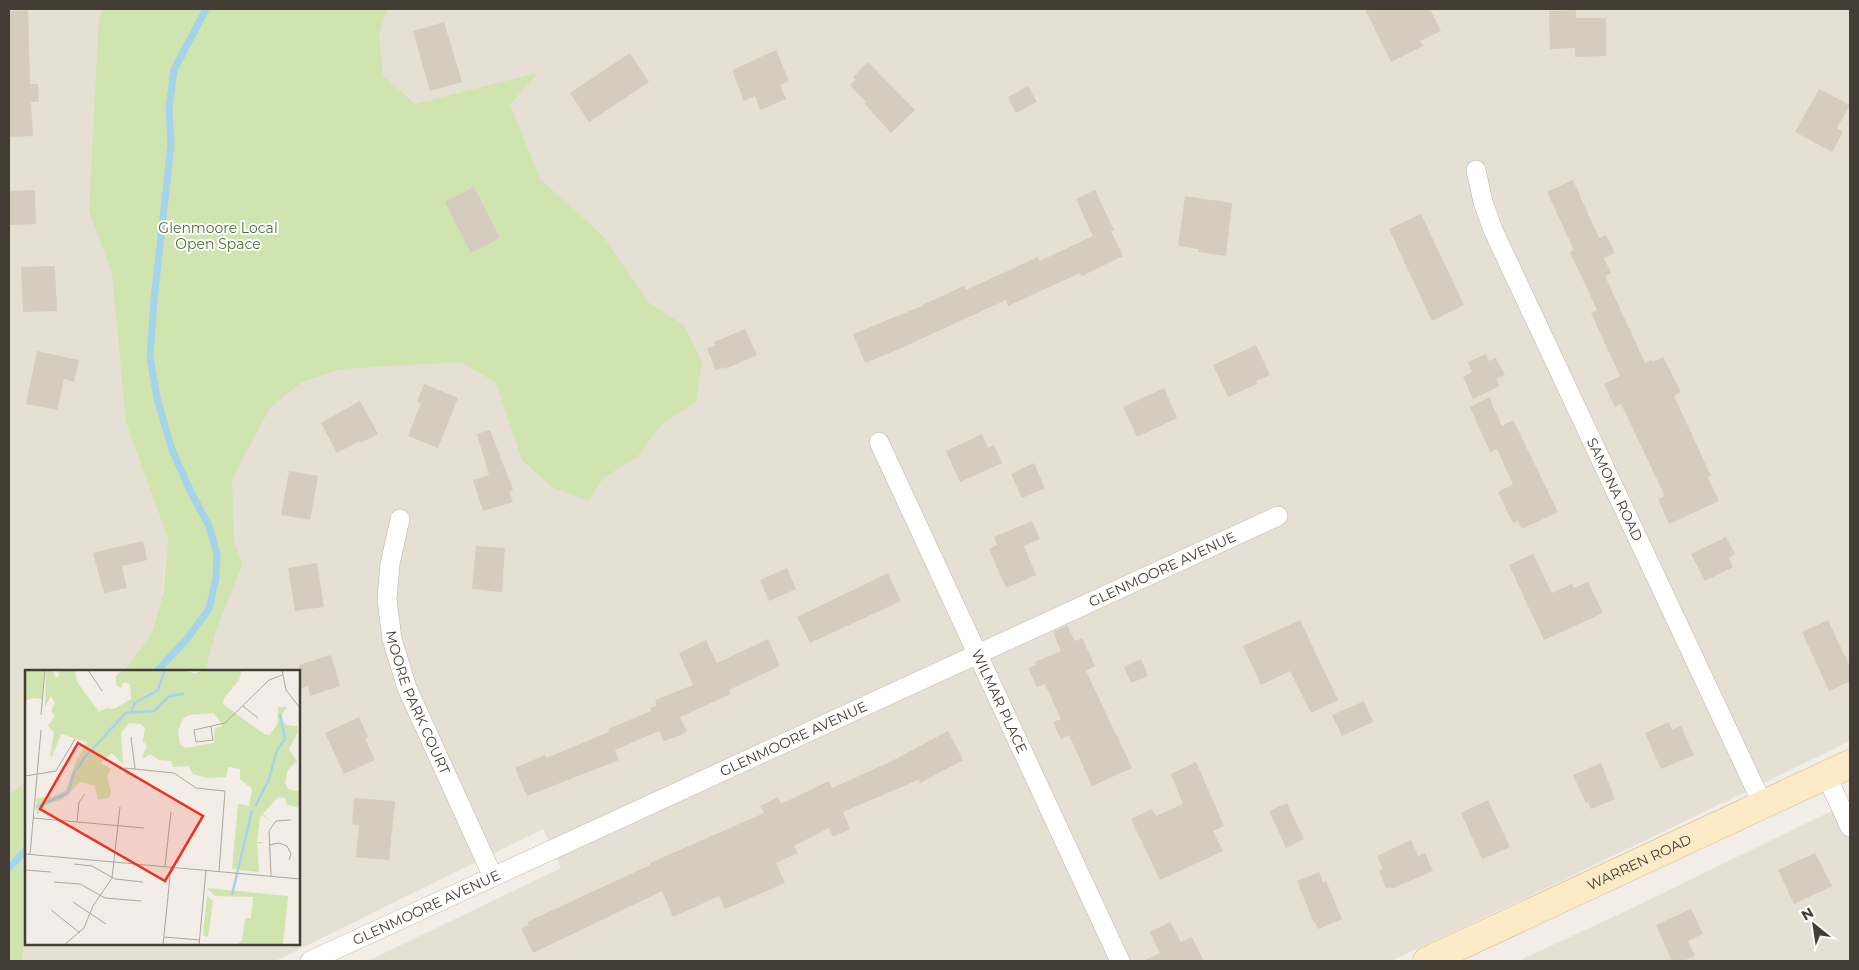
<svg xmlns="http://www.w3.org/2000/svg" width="1859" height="970" font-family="Montserrat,sans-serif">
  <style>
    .residential { fill: #e6dfd4 }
    .green { fill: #d0e4b0 }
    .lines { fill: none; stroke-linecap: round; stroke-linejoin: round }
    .stream { stroke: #a4d3ec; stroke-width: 7 }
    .building { fill: #d6cbbf }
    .street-casing { stroke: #bdb4a9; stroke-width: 20 }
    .secondary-casing { stroke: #d0bd97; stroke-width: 29 }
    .street { stroke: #fff; stroke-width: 19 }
    .secondary { stroke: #fcebc6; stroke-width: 28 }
    .labels { text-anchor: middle; stroke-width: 4; stroke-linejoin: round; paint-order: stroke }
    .park-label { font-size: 14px; fill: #4b732c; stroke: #fff }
    .street-label { font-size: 14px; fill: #443d35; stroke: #fff }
    .inset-river { fill: none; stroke: #a4d3ec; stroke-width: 2.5 }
    .inset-road { fill: none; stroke: #aca79f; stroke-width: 1 }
    .view { fill: #ef321f; fill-opacity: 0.15; stroke: #ef321f; stroke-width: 2.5 }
    .inset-edge { fill: none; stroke: #443d35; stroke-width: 2.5 }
  </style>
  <rect width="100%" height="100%" fill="#f2ede6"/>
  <!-- residential -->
  <g class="residential">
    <polygon points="9,9 135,9 126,423 168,539 159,625 124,671 26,671 26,782 9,794"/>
    <polygon points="303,9 1850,9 1850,741 1553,885 1391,961 368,961 561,868 543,829 275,961 22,961 26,923 26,944 299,944 299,671 200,671 198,421"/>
    <polygon points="1850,802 1850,961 1518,961 1622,913"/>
  </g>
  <!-- green -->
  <g class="green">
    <polygon points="103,9 387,9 379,36 383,76 415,104 538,73 510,104 540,179 603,236 649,303 684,325 702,362 696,402 662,424 637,457 603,478 589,501 552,487 522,460 496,383 462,362 340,369 302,382 270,408 232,479 234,540 242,565 216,631 205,671 124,671 152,634 163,594 168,539 126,423 112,273 89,211 99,17"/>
    <polygon points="26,782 26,923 22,961 9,961 9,794"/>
  </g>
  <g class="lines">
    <!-- stream -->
    <g class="stream">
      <polyline points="157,671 186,640 209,609 216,578 217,554 209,526 191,492 172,450 157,398 150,357 154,300 171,145 169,108 174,70 206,9"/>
      <polyline points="9,868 26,850"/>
    </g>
  </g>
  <!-- building -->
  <g class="building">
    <polygon points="1365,9 1430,9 1441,31 1420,41 1423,46 1391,62"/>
    <polygon points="28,10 30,84 38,84 39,102 31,102 33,136 9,137 9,23 10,22 10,11"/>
    <polygon points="1576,10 1576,18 1606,18 1606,56 1575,57 1575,48 1550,49 1549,11"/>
    <polygon points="444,22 462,82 430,91 413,31"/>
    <polygon points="776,50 789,81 780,85 786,99 760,110 755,96 744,101 732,70"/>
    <polygon points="630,53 649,82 589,122 570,93"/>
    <polygon points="868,62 915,110 891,133 864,103 866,102 850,85 856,79 853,77"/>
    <polygon points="1028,86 1037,102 1016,113 1008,97"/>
    <polygon points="1819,89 1850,105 1837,128 1843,132 1832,152 1795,132"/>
    <polygon points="1573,180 1599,238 1606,235 1615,253 1604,258 1611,273 1605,276 1645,363 1652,360 1653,362 1663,357 1681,392 1674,396 1711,476 1708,477 1719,501 1669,524 1658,499 1665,496 1621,404 1615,407 1604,384 1620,376 1591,313 1597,310 1570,252 1574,250 1547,192"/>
    <polygon points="474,187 500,238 471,253 445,202"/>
    <polygon points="35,190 36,224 9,225 9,191"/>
    <polygon points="1095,190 1114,230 1111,231 1123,256 1082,276 1080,273 1008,306 1006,300 899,349 865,363 853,334 922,306 922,305 964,286 966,290 1038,257 1040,261 1093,236 1076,199"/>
    <polygon points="1185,196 1232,203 1226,256 1198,252 1199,249 1178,246"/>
    <polygon points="1421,214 1464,305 1432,321 1389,229"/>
    <polygon points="55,266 57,311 23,312 21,267"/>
    <polygon points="745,329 757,355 725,369 724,367 716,370 707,349 716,345 714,342"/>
    <polygon points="1256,345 1270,375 1256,381 1257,384 1228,397 1213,365"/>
    <polygon points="37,351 79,360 74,382 64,379 57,410 26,404"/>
    <polygon points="1486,354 1489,361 1496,358 1505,375 1496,379 1500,386 1473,399 1463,377 1472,372 1468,362"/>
    <polygon points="424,384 458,398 438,448 408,436 421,403 417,402"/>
    <polygon points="1164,388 1177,418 1137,437 1123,407"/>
    <polygon points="1489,397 1502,426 1513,420 1558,512 1522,529 1518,521 1513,523 1498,492 1513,484 1497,449 1490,452 1470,407"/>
    <polygon points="360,401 378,434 360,443 359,441 337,453 321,423"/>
    <polygon points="490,430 513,490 509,492 513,502 483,511 473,480 489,475 477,434"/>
    <polygon points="982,434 988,448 994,445 1002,463 960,482 946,451"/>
    <polygon points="1034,463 1045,488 1022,498 1011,474"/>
    <polygon points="289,471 318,476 310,520 281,515"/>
    <polygon points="1032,521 1040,539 1024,546 1036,575 1006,588 989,549 997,545 994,537"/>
    <polygon points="1726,537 1735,554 1729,558 1733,567 1705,581 1691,554"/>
    <polygon points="143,541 147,560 122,566 127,588 104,593 93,553"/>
    <polygon points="476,546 505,548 502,592 472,589"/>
    <polygon points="1533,554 1552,593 1572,584 1574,588 1588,582 1603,613 1544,640 1509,565"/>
    <polygon points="317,563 324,607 295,611 288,568"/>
    <polygon points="787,568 796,589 769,601 760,580"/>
    <polygon points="888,573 901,601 810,643 797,617"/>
    <polygon points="1300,620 1338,700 1311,713 1290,671 1261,685 1243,646"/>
    <polygon points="1828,620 1850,667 1850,681 1829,691 1802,632"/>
    <polygon points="1067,625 1075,641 1082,638 1095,666 1086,671 1132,768 1092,786 1069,735 1061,739 1053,722 1061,719 1045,684 1037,687 1028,668 1036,665 1035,662 1061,651 1053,632"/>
    <polygon points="768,639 780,666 729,690 731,694 680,717 687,731 681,735 664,741 659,731 615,750 619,760 527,796 515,768 545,755 546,758 609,732 608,729 651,711 650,708 657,705 655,700 693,685 679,653 706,640 717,663"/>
    <polygon points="331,655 340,686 310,696 308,686 299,689 299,665"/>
    <polygon points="1141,659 1148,676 1131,683 1124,667"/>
    <polygon points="1364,701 1373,722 1342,736 1332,715"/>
    <polygon points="359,717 368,737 365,739 375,760 344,774 325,733"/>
    <polygon points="1669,722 1672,730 1681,726 1694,755 1661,769 1645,733"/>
    <polygon points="948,731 963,760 920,783 918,780 843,812 850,829 833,837 829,828 794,846 798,853 776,863 785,883 725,909 719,896 673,917 662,891 533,953 521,928 529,925 527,922 650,865 650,863 764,813 760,806 778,797 781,804 829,781 832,788 890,762"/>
    <polygon points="1196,762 1224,826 1213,831 1223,851 1160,880 1131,819 1152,809 1156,816 1183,804 1171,774"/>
    <polygon points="1601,763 1615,799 1591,809 1588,802 1586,803 1573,775"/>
    <polygon points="354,798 395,801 389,860 356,857 359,825 352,824"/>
    <polygon points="1488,800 1510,847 1482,859 1461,813"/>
    <polygon points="1287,803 1304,839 1286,848 1269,811"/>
    <polygon points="1411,840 1418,856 1425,853 1433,871 1391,889 1391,887 1386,888 1379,871 1383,869 1377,856"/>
    <polygon points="1815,853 1832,886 1794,904 1778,870"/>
    <polygon points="1319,872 1323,883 1326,881 1342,919 1318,929 1315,922 1314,923 1297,881"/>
    <polygon points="1691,909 1703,934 1688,941 1695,956 1683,961 1672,961 1656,925"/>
    <polygon points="1170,922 1181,942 1192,937 1204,961 1143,961 1160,953 1150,932"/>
  </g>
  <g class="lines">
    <!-- street casing -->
    <g class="street-casing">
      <g id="street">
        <path id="s1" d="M1476,170L1483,202L1493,230L1763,805"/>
        <path id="s2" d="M879,442L1120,961"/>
        <path id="s3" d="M400,519L390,564L387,599L392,639L407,688L493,877"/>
        <polyline points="1826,775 1850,827"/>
        <path id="s4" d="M310,961L1278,516"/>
      </g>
    </g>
    <!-- secondary casing -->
    <g class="secondary-casing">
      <g id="secondary">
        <path id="s5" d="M1427,961L1850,764"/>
      </g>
    </g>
    <!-- street -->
    <use href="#street" class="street"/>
    <!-- secondary -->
    <use href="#secondary" class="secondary"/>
  </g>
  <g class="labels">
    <!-- park labels -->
    <g class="park-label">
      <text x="218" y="233">Glenmoore Local<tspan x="218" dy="16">Open Space</tspan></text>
    </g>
    <!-- street labels -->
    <g class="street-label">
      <text dy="5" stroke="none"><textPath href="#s1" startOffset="349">SAMONA ROAD</textPath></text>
      <text dy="5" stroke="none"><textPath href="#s4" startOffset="938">GLENMOORE AVENUE</textPath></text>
      <text dy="5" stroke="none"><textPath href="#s3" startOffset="190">MOORE PARK COURT</textPath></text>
      <text dy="5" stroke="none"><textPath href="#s2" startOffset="286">WILMAR PLACE</textPath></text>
      <text dy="5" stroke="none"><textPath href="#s4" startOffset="532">GLENMOORE AVENUE</textPath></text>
      <text dy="5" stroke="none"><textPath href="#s5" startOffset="234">WARREN ROAD</textPath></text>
      <text dy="5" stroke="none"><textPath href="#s4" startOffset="128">GLENMOORE AVENUE</textPath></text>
    </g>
  </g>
  <!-- overview -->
  <g transform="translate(25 670)">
    <rect width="275" height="275" fill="#f2ede6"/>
    <path d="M0,0H20L17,29L8,28L0,31ZM21,0H27L31,8L35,4L31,0H50L52,12L74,42L82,38L89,39L106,29L105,14L99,12L96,18L91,15V6L98,0H160L170,4L177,0H217L214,10L199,28L198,34L239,64L245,65L253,52V37H262L255,47L261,55L272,56L273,62L264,79L272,91L263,100L260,112L263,119L275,122V138L262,135L260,128L253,127L238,144L247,152L237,145L235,147L232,172H241L232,174L234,202L207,199L213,134L224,136L227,119L215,109V99L203,97L201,107L182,108L168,104L164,96L148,97L146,91L134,90L125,84L120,88L117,87L122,76L118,71L120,58L116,54L104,53L96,63L98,94L87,83L76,93L86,99L82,107L86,122L84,128L73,130L70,116L55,112L38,129L20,135L12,146L11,128L27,127L41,120L51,91L62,72L36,64L27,87L25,85L29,63L23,56L30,46L26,41L30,33L26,26L20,37ZM189,43L198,56L190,58L189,73L161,78L155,75L153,60L158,49L164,45ZM182,218L263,226L258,275H211L217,270L220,248H226L228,227L190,226ZM182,226L188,231L183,267L178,266Z" fill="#d0e4b0" fill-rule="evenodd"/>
    <path class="inset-river" d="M106,41L110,33L133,20L140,0M11,137L43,123L49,103L60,87L101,43L129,41L144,26L159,24M230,137L244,109L252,80L260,69L255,44M207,225L227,140"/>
    <path class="inset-road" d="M63,0L77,21M257,0L261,20L275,38M218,36L233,48M16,45L20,0M186,57L188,70L171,72L169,60L200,53L244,10L257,5M106,67L110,99M99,98L149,103L171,118L200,121L194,201M0,106L31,101L50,69M8,148L119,158M52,152L54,132L60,124M244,175L254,173L262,176L266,184L264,190M0,184L275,209M5,185L16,60M49,194L67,196L90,209L118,212M140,196L146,142M0,200L26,202M246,206L244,161L251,151L266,150M29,212L55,214L80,228L116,231M48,232L81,254M26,240L55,263M139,267L175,270M39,275L59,258L68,236L87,208L95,137M138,275L146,197M174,275L181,200"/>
    <path class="view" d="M53,73L178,146L140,211L15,139Z"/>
    <rect width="275" height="275" class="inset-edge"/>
  </g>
  <!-- border -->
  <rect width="1859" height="970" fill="none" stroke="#443d35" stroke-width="20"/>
  <!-- north arrow -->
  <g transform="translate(1814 925) rotate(330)" stroke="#ffffff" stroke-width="4" paint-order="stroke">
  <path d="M0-4L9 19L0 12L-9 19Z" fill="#443d35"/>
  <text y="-8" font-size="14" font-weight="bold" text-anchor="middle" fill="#443d35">N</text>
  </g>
</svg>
